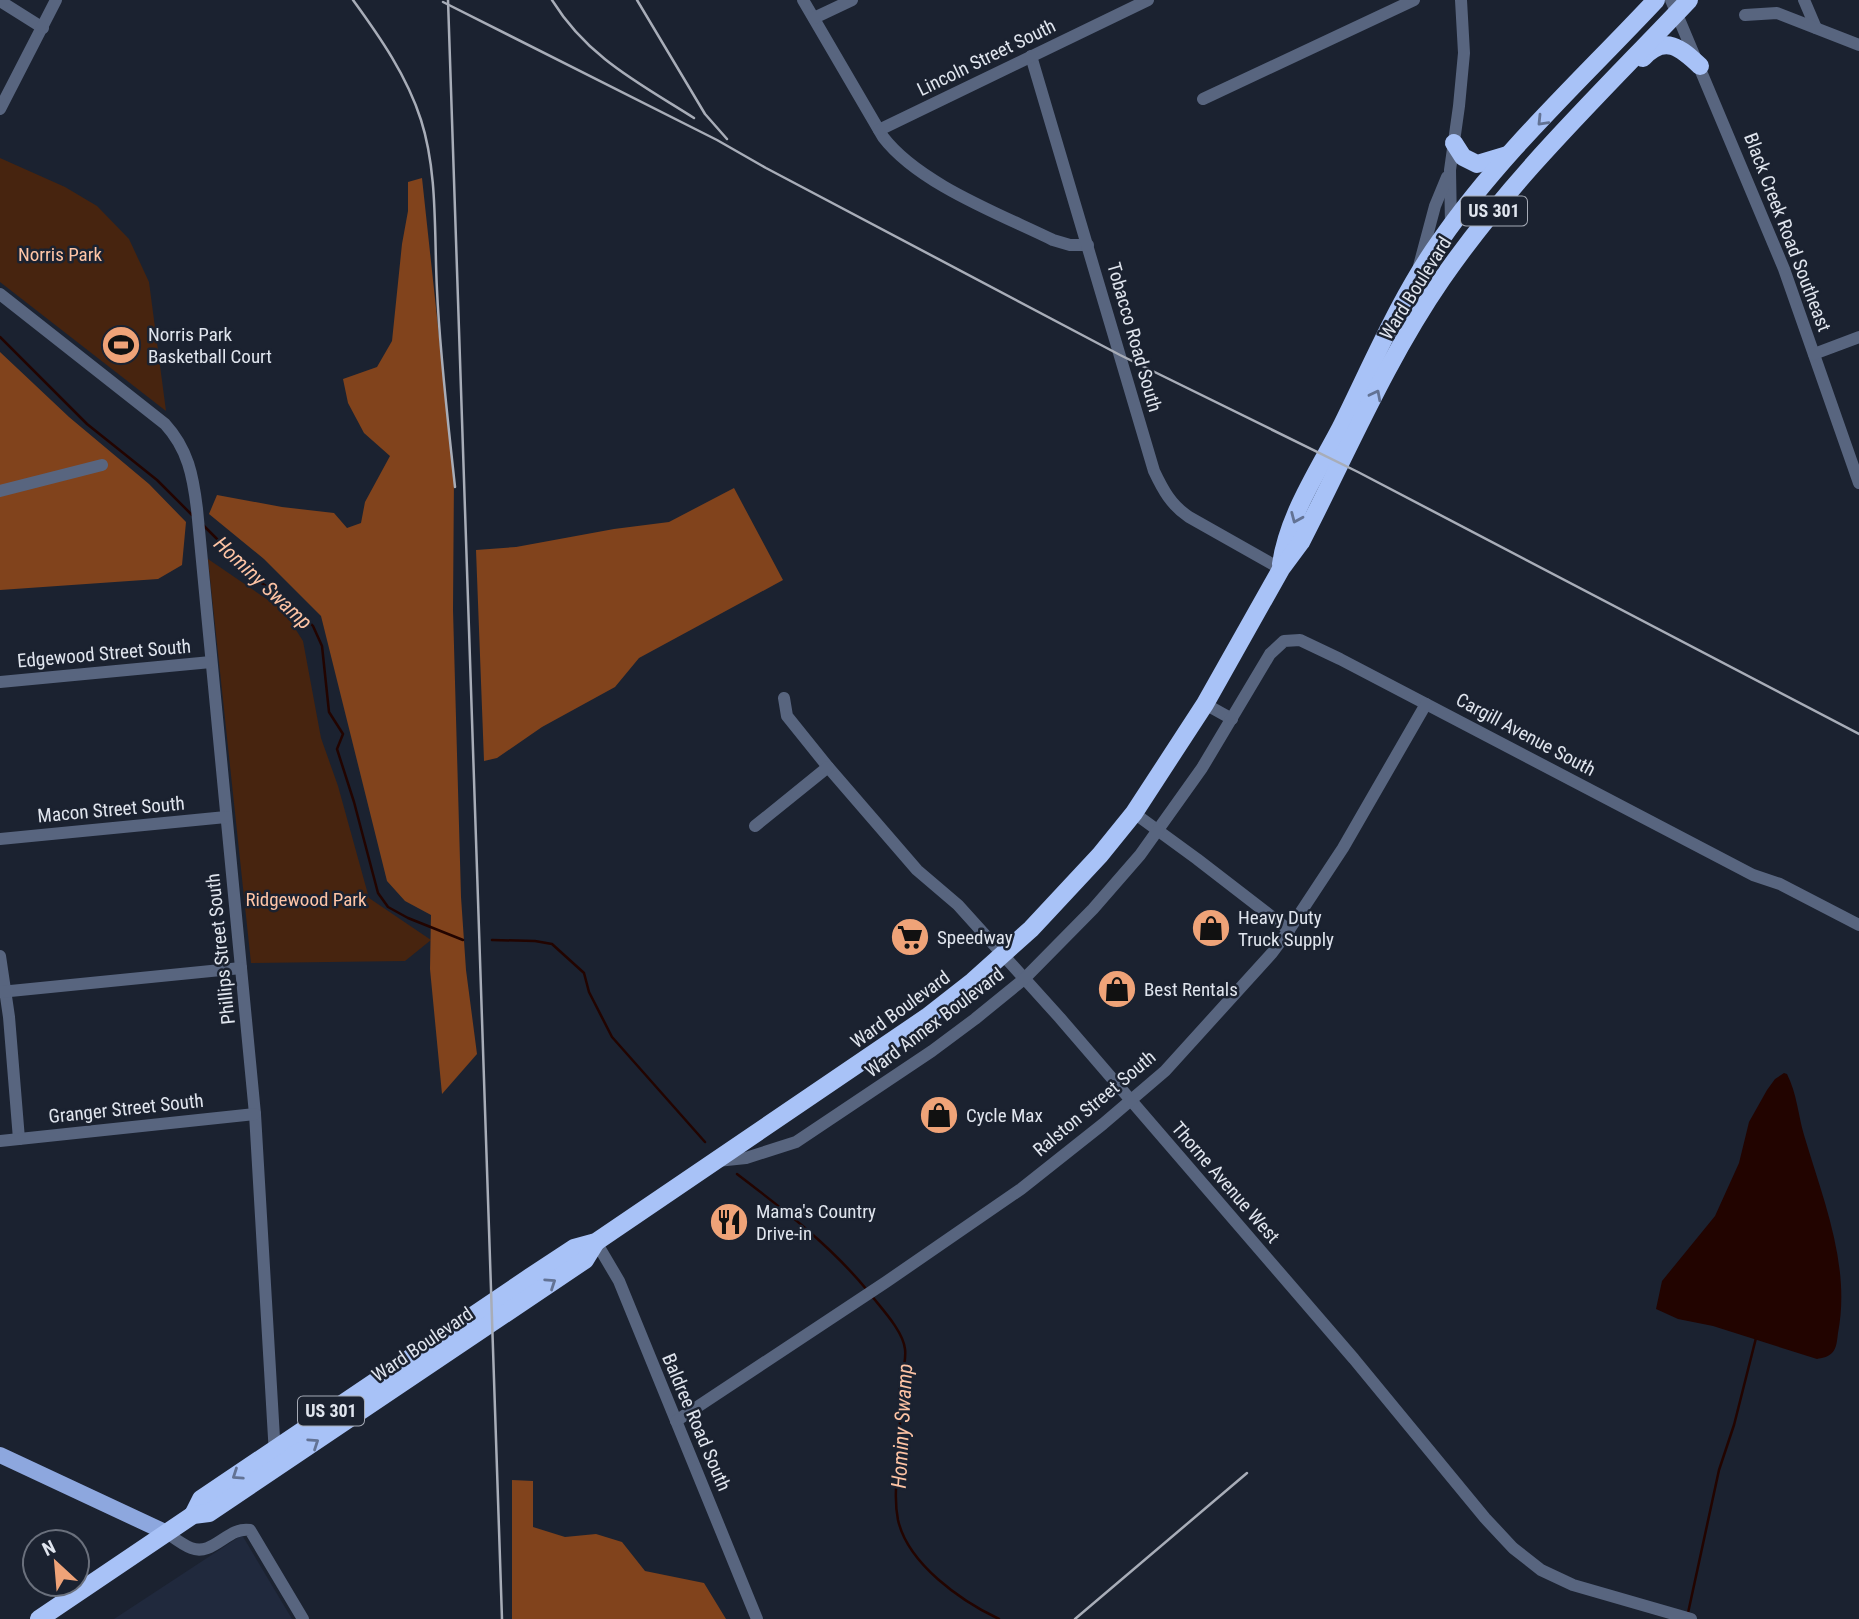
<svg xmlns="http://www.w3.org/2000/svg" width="1859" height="1619" font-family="'Roboto Condensed',sans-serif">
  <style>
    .built { fill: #20293d }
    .green { fill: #47240f }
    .forest { fill: #81431c }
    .water { fill: #220400 }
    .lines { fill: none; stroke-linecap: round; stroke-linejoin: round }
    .stream { stroke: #220400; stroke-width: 2.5 }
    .minor { stroke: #58657f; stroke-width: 12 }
    .major { stroke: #8da7de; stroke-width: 16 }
    .highway { stroke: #a8c2f7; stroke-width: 18 }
    .rail { stroke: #a8adb8; stroke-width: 2.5 }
    .oneway { stroke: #627294 }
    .labels { text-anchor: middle; stroke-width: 5; stroke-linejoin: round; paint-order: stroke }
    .shield { fill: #1b2230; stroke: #a5aab5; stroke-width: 2 }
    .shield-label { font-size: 18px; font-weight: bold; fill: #e0e5ee }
    .street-label { font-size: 19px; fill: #e0e5ee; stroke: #1b2230 }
    .park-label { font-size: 19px; fill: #ffc5a6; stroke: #1b2230 }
    .poi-label { font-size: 19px; fill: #e0e5ee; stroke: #1b2230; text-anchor: start }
    .water-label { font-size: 21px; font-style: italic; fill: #fdc3a4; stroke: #1b2230 }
  </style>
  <rect width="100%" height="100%" fill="#1b2230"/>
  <!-- built -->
  <polygon class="built" points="242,1535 292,1619 114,1619"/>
  <!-- green -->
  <g class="green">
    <polygon points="0,158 65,187 97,206 129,239 149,282 166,411 0,282"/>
    <polygon points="208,559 284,611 303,641 321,738 338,786 369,898 431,940 405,961 251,963"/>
  </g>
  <!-- forest -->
  <g class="forest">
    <polygon points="422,178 454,475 453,610 461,897 466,970 477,1054 442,1094 430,969 431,915 405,901 387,881 321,616 264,559 209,514 217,495 282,507 334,513 347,528 361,523 365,502 390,456 364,433 348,403 343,379 377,367 392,341 402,244 408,211 408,182"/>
    <polygon points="0,352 69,417 149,484 186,522 182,565 158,579 0,590"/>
    <polygon points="734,488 783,580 639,658 615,687 542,727 497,758 484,761 476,550 516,547 614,529 669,522"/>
    <polygon points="512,1480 533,1481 533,1527 565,1537 596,1534 622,1542 645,1571 704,1583 726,1619 512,1619"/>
  </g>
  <!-- water -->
  <path class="water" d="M1784,1073L1787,1074C1797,1094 1798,1114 1804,1135C1823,1199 1851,1266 1838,1333C1837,1340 1837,1348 1832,1353C1828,1357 1822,1358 1817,1359L1713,1326L1678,1319L1656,1309L1662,1281L1715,1216L1739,1163L1749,1122L1767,1090L1775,1079Z"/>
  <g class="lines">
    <!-- stream -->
    <g class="stream">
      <polyline points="0,337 87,424 157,480 192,515"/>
      <polyline points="202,524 260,582 289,601 313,626 322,646 329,712 343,734 337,749 354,802 378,893 388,907 408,918 463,940"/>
      <polyline points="492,940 535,941 552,944 584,973 589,992 612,1037 705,1142"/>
      <path d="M737,1174C783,1209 830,1245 867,1290"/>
      <path d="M871,1295C882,1309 903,1331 905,1349C907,1364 899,1382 899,1397C899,1413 901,1429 900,1445C898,1470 893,1495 898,1520C908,1564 961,1601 999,1619"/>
      <polyline points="1688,1613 1719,1470 1734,1425 1756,1338"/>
    </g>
    <!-- minor -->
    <g class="minor">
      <path d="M803,0L883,137C919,184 1000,214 1053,240L1070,245H1088"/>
      <polyline points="1671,0 1784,269 1859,483"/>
      <polyline points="1804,0 1816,28"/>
      <polyline points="0,1 43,28"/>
      <polyline points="1745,15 1777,13 1859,45"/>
      <polyline points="814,18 852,0"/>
      <path d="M1031,56L1154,471C1163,490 1171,505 1189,517L1281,569"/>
      <polyline points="1203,99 1414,0"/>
      <polyline points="0,109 56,0"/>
      <polyline points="879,130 1148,0"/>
      <polyline points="1451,225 1450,170 1459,106 1464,53 1461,0"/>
      <polyline points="1419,266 1435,206 1447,177"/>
      <path d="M0,294L165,424C188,449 193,476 197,509L255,1114L275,1455"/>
      <polyline points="1814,354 1859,337"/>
      <polyline points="0,491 102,465"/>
      <polyline points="0,682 211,662"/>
      <polyline points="784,698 787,716 828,767 917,870 958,905 1060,1018 1354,1359 1485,1518 1513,1548 1541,1570 1573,1585 1691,1619"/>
      <polyline points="1205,704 1232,719"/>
      <polyline points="1134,813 1197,859 1289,930"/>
      <polyline points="755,826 828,767"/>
      <polyline points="0,839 226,817"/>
      <polyline points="0,956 9,1017 19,1139"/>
      <polyline points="0,992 241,968"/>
      <polyline points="0,1141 255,1114"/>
      <polyline points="717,1161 746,1158 796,1142 932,1051 975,1019 1024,979 1093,909 1140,855 1202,768 1270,654 1284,641 1300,640 1340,659 1753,875 1780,884 1859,925"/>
      <polyline points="596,1242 619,1281 757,1619"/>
      <polyline points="676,1421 886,1282 1021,1189 1103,1124 1165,1071 1272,953 1289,930 1343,848 1426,704"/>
      <path d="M167,1533C174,1538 183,1545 191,1548C213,1557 228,1526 250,1530L303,1619"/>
    </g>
    <!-- major -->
    <polyline class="major" points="0,1455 167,1533"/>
    <!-- highway -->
    <g class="highway">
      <path d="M1643,58C1665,34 1681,48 1700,66"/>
      <polyline points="1454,143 1463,157 1477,164 1507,155"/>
      <path d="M1281,564C1288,516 1318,471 1340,429C1371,367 1400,297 1440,241C1501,153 1583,78 1656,0"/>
      <path d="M193,1515L201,1499L530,1277L574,1248L596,1242L927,1017L973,981L1031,929L1100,855L1134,813L1205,704L1281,569L1301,542C1346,455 1386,360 1442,279C1512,177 1604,90 1689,0"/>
      <polyline points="39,1619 193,1515 209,1513 585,1260 596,1242"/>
    </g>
    <!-- rail -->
    <g class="rail">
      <path d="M353,0C380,37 407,76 421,120C438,173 434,235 437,290C440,356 448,421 455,487"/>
      <polyline points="448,0 502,1619"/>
      <path d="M552,0C588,58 639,83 694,118"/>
      <polyline points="637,0 705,114 727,139"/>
      <polyline points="443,2 717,140 766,168 1120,355 1358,472 1859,734"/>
      <polyline points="1075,1619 1247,1473"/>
    </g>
  </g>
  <!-- one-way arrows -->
  <defs><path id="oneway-chevron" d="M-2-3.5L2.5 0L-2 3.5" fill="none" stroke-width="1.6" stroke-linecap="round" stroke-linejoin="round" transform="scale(1.75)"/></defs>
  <g class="oneway">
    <use href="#oneway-chevron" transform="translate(1542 121) rotate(134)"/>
    <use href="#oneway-chevron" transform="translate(1376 395) rotate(-63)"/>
    <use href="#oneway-chevron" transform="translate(1296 518) rotate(113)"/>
    <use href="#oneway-chevron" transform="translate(551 1283) rotate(-34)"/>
    <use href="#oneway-chevron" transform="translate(314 1443) rotate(-34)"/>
    <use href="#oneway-chevron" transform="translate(237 1475) rotate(146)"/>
  </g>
  <!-- icons -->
  <defs>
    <g id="stadium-disc" transform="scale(2.0125)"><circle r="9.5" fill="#efa378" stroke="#1b2230"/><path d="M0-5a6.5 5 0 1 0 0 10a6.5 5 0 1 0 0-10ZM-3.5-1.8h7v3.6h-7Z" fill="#111"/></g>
    <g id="shop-disc" transform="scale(2.0125)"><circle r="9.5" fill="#efa378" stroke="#1b2230"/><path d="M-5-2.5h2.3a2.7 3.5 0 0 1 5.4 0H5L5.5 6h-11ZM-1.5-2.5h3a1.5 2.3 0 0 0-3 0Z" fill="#111"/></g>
    <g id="supermarket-disc" transform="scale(2.0125)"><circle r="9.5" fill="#efa378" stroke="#1b2230"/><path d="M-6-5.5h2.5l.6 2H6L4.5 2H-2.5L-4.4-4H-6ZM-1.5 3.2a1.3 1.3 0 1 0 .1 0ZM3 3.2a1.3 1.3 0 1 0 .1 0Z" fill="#111"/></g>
    <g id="restaurant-disc" transform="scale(2.0125)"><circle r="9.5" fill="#efa378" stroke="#1b2230"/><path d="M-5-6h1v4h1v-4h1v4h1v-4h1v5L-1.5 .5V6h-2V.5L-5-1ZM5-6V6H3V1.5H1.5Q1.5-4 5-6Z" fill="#111"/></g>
  </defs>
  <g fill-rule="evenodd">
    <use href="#stadium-disc" x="121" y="345"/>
    <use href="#shop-disc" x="1211" y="928"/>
    <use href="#supermarket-disc" x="910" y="937"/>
    <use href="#shop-disc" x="1117" y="989"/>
    <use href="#shop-disc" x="939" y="1115"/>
    <use href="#restaurant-disc" x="729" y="1222"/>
  </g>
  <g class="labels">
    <!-- shield labels -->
    <g class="shield">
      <rect x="1461" y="196.5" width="66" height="29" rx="5"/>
      <rect x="298" y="1396.5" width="66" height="29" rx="5"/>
    </g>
    <g class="shield-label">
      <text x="1494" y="217">US 301</text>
      <text x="331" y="1417">US 301</text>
    </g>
    <!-- street labels -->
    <g class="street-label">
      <text transform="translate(986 57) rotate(-26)" y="7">Lincoln Street South</text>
      <text transform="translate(1788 232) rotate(69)" y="7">Black Creek Road Southeast</text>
      <text transform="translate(1415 288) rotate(-58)" y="7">Ward Boulevard</text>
      <text transform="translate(1135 337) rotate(74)" y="7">Tobacco Road South</text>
      <text transform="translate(104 653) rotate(-5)" y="7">Edgewood Street South</text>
      <text transform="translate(1526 734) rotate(28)" y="7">Cargill Avenue South</text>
      <text transform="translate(111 809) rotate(-5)" y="7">Macon Street South</text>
      <text transform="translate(220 949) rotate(-96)" y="7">Phillips Street South</text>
      <text transform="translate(900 1009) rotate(-36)" y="7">Ward Boulevard</text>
      <text transform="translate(934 1022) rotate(-37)" y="7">Ward Annex Boulevard</text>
      <text transform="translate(1094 1103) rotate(-40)" y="7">Ralston Street South</text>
      <text transform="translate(126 1108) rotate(-6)" y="7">Granger Street South</text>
      <text transform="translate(1226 1182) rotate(49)" y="7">Thorne Avenue West</text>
      <text transform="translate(422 1344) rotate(-34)" y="7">Ward Boulevard</text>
      <text transform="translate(697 1422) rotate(67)" y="7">Baldree Road South</text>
    </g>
    <!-- park labels -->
    <g class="park-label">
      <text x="60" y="261">Norris Park</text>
      <text x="306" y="906">Ridgewood Park</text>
    </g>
    <!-- poi labels -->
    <g class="poi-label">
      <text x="148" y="341">Norris Park<tspan x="148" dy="22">Basketball Court</tspan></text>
      <text x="1238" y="924">Heavy Duty<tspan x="1238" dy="22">Truck Supply</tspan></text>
      <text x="937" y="944">Speedway</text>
      <text x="1144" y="996">Best Rentals</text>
      <text x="966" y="1122">Cycle Max</text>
      <text x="756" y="1218">Mama's Country<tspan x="756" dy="22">Drive-in</tspan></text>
    </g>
    <!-- water labels -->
    <g class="water-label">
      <text transform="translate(263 583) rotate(43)" y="7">Hominy Swamp</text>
      <text transform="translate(902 1426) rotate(-87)" y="7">Hominy Swamp</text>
    </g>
  </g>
  <!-- north arrow -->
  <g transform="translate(56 1563) rotate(334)"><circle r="33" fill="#1b2230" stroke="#6a707c" stroke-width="2"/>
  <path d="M0-5L12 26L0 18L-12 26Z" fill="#efa378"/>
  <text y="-10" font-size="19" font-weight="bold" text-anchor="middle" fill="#e0e5ee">N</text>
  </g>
</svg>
